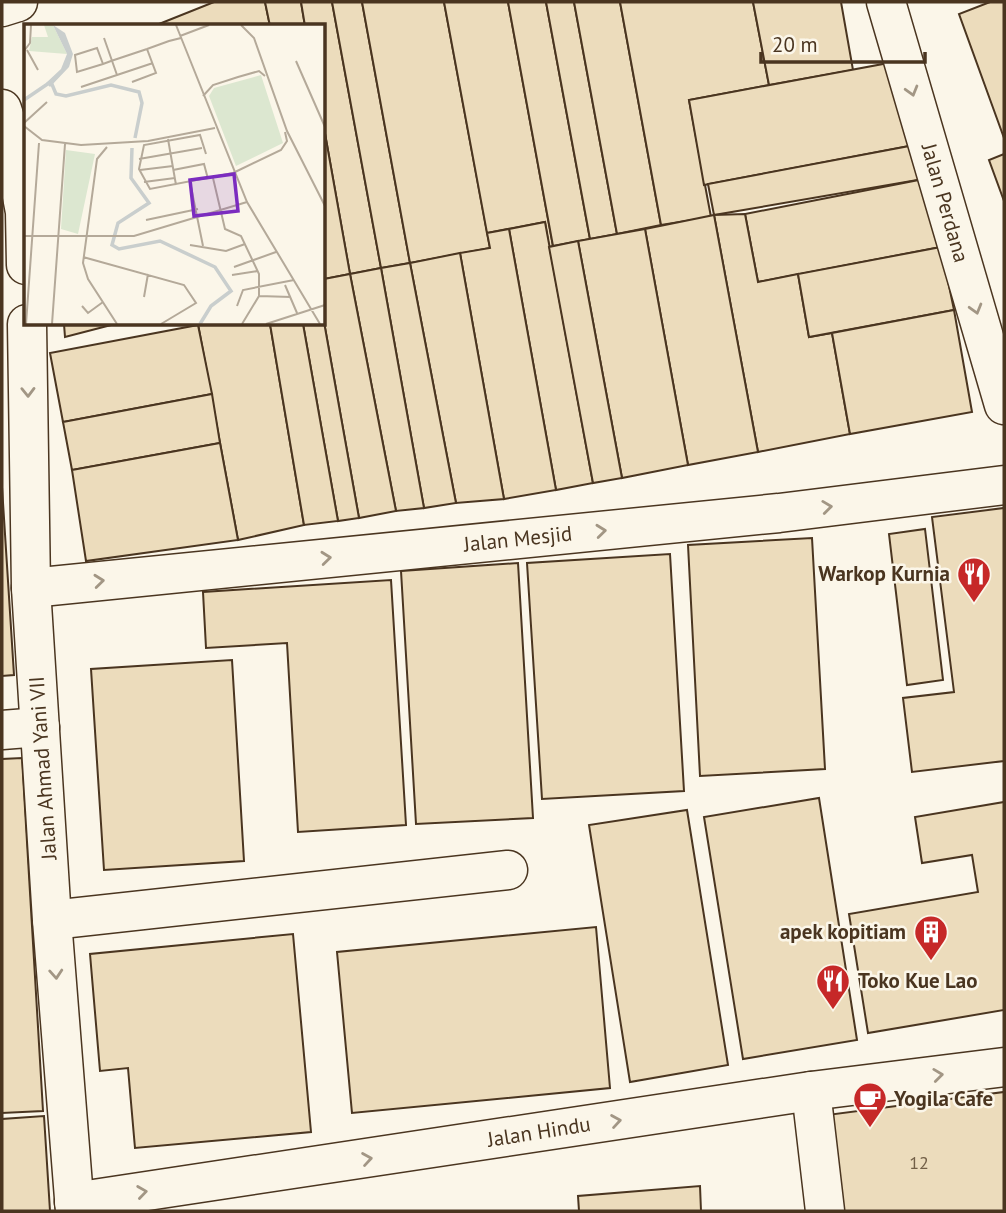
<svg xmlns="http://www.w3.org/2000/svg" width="1006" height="1213" font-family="'PT Sans',sans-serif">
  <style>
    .building { fill: #ecdcbc; stroke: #4a3520; stroke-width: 2 }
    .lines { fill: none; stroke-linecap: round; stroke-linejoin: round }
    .street-casing { stroke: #4a3520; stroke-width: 41 }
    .secondary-casing { stroke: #4a3520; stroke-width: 41 }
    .primary-casing { stroke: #4a3520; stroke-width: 41 }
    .street { stroke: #fbf6e9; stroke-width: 38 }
    .secondary { stroke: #fbf6e9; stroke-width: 38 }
    .primary { stroke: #fbf6e9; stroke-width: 38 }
    .oneway { stroke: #a29684 }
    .labels { text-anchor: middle; stroke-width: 5; stroke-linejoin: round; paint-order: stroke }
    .number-label { font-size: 18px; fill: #725f47 }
    .street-label { font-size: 21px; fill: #4a3520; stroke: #fbf6e9 }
    .poi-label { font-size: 21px; font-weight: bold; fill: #4a3520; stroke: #fbf6e9; text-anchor: end }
    .inset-river { fill: none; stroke: #c9cecd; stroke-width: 3.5 }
    .inset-road { fill: none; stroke: #b4a999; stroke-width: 2 }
    .view { fill: #7b2cbf; fill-opacity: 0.15; stroke: #7b2cbf; stroke-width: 3.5 }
    .inset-edge { fill: none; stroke: #4a3520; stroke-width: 3.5 }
  </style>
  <rect width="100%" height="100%" fill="#fbf6e9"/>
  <!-- building -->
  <g class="building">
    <polygon points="214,2 265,2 270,26 154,26"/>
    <polygon points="265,2 301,2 305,26 270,26"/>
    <polygon points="301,2 332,2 381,268 350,274 324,128 324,26 305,26"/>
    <polygon points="332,2 362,2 410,263 381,268"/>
    <polygon points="362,2 444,2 490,248 410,263"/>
    <polygon points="444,2 508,2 553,246 549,247 545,222 487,233"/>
    <polygon points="508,2 546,2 590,239 553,246"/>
    <polygon points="546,2 574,2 617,234 590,239"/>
    <polygon points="574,2 620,2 661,225 617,234"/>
    <polygon points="620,2 753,2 769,85 689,100 711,217 661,225"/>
    <polygon points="753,2 841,2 853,70 769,85"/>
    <polygon points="990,2 1004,2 1004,138 959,14"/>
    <polygon points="894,62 920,144 704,185 689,100"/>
    <polygon points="324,128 350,274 324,279"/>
    <polygon points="920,144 929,178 714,215 708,184"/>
    <polygon points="1004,154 1004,201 989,160"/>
    <polygon points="929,178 941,247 758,282 745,214"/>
    <polygon points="745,214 758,282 798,274 809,337 832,333 850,434 758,452 714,215"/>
    <polygon points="714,215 758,452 688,465 645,229"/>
    <polygon points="545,222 593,483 556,490 509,229"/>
    <polygon points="509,229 556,490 504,499 460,253 490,248 487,233"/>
    <polygon points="645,229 688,465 622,478 578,241"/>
    <polygon points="578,241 622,478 593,483 549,247"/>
    <polygon points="941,247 954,310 809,337 798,274"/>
    <polygon points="460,253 504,499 456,503 410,263"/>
    <polygon points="410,263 456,503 424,508 381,268"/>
    <polygon points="381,268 424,508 396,511 350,274"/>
    <polygon points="350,274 396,511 359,518 324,322 324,279"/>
    <polygon points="954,310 972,412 850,434 832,333"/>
    <polygon points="324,322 359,518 338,521 303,324"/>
    <polygon points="64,324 115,324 65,337"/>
    <polygon points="198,324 270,324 304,525 238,540"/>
    <polygon points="270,324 303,324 338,521 304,525"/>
    <polygon points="198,325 212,394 63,422 50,353"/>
    <polygon points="212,394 220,443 72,470 63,422"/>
    <polygon points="220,443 238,540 86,561 72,470"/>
    <polygon points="2,487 14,675 2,676"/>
    <polygon points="1004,508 1004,761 912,772 903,698 954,692 932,517"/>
    <polygon points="925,529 943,680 907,685 889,534"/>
    <polygon points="812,538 825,769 700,776 688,545"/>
    <polygon points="670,554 684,791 542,799 527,563"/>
    <polygon points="518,563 533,818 416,824 401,571"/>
    <polygon points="391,580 406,825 298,832 287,643 206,648 203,592"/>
    <polygon points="232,660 244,861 104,870 91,669"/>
    <polygon points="22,758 43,1111 2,1113 2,759"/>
    <polygon points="819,798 857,1040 743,1059 704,817"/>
    <polygon points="1004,802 1004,1010 868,1033 849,914 978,892 972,855 922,863 915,817"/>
    <polygon points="687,810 728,1065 630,1082 589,825"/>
    <polygon points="596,927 610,1088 352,1113 337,952"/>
    <polygon points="293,934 311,1132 135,1148 128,1068 100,1071 90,954"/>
    <polygon points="1004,1092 1004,1211 839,1211 827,1115"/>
    <polygon points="44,1116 50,1211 2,1211 2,1119"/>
    <polygon points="700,1186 701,1211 579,1211 578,1196"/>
  </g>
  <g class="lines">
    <!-- street casing -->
    <g class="street-casing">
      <g id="street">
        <polyline points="2,109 10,134 25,212 26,265"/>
        <polyline points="27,324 31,588 52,920 75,1211"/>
        <polyline points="31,588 779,513 1004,485"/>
        <polyline points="2,730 40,727"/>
        <polyline points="52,920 508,870"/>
        <polyline points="811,1091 825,1211"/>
        <polyline points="74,1202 811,1091 1004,1067"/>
      </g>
    </g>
    <!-- secondary casing -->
    <g class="secondary-casing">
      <polyline id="secondary" points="886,2 1004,405"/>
    </g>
    <!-- primary casing -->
    <g class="primary-casing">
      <polyline id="primary" points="2,7 18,2"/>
    </g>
    <!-- street -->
    <use href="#street" class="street"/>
    <!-- secondary -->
    <use href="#secondary" class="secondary"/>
    <!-- primary -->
    <use href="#primary" class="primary"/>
  </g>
  <!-- one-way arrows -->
  <defs><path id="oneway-chevron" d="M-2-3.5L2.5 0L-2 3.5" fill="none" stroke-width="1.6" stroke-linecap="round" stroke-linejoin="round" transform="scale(1.75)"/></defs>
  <g class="oneway">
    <use href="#oneway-chevron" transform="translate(912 91) rotate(74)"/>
    <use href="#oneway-chevron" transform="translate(976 309) rotate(74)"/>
    <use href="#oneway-chevron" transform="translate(28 392) rotate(89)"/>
    <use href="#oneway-chevron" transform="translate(827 507) rotate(-7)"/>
    <use href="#oneway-chevron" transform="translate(601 531) rotate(-6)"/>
    <use href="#oneway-chevron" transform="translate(326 558) rotate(-6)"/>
    <use href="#oneway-chevron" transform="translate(99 581) rotate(-6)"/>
    <use href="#oneway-chevron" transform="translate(56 974) rotate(86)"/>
    <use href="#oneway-chevron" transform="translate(938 1075) rotate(-7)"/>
    <use href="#oneway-chevron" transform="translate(616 1121) rotate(-9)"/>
    <use href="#oneway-chevron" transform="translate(367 1159) rotate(-9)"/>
    <use href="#oneway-chevron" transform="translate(142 1192) rotate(-8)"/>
  </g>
  <!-- icons -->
  <defs>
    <g id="restaurant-pin" transform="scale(1.75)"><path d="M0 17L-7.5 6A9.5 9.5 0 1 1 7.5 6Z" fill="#c62828" stroke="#fbf6e9"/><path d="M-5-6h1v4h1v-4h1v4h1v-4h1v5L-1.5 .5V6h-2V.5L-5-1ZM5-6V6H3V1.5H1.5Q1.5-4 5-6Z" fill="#fff"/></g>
    <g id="building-pin" transform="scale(1.75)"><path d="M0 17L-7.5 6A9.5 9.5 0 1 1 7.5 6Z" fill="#c62828" stroke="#fbf6e9"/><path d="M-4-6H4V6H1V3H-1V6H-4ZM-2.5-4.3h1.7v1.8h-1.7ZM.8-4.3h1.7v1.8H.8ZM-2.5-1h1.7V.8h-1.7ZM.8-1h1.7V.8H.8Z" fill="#fff"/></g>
    <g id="cafe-pin" transform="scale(1.75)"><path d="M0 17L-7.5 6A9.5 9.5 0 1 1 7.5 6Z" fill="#c62828" stroke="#fbf6e9"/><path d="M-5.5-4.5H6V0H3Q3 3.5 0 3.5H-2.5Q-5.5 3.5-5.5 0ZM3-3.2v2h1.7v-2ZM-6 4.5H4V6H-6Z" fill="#fff"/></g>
  </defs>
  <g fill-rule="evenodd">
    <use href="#restaurant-pin" x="974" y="574"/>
    <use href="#building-pin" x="931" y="932"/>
    <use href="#restaurant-pin" x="833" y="981"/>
    <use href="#cafe-pin" x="870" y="1099"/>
  </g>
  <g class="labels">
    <!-- number labels -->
    <g class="number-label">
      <text x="919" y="1169">12</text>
    </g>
    <!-- street labels -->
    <g class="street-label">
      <text transform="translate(945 203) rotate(74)" y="7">Jalan Perdana</text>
      <text transform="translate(518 539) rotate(-6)" y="7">Jalan Mesjid</text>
      <text transform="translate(43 768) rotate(-94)" y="7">Jalan Ahmad Yani VII</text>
      <text transform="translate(539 1132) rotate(-9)" y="7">Jalan Hindu</text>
    </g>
    <!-- poi labels -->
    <g class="poi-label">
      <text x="950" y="581">Warkop Kurnia</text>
      <text x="906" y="939">apek kopitiam</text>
      <text x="858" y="988" text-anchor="start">Toko Kue Lao</text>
      <text x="894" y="1106" text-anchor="start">Yogila Cafe</text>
    </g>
  </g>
  <!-- overview -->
  <g transform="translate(24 24)">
    <rect width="301" height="301" fill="#fbf6e9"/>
    <path d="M20,1H29L43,30L5,27L8,13H24ZM237,51L259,119L212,142L185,72L190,64ZM42,126L71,130L54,210L37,205Z" fill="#dce7d0"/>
    <path d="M29,1L41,9L49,30L45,43L26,63L22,59L37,45L43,30Z" fill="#c9cecd"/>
    <path class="inset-river" d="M27,58L32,70L42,72L87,61L115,68L118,79L111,114M0,76L25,59M108,124L107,154L125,179L94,199L88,221L95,225L136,217L191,243L207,267L187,282L176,300"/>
    <path class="inset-road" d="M152,1L223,178L296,300M217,1L230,14L263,107L301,182M156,12L185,1M80,14L93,51M3,26L14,46M0,27L6,19L7,1M272,37L301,103M79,40L73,24L51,31L53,48L79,40L87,37L123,25L145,17L157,14M108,58L132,49L123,25M57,63L129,39M179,72L189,61L214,53L235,47L241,52M0,99L23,78M0,102L18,116L57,121L124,117L191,104M144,115L152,161M83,123L73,135L59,239L64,255L93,300M182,130L176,111L120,121L115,145L126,165L209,149M115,135L178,124M116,146L149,142M149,146L180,140L184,155M209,149L257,126L263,117L261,108M189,154L201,205L217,212L235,250V272L218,300M120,158L151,154M166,158L179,222M122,196L174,185M0,212H110L223,178M166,221L202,227L221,220M59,233L160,261L172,279L137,300M210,243L252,228M208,251L234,247M261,261L273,289M235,272L267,273M120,273L124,250M58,282L64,289L79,278M213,282L219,266L270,256M2,300L15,119M28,300L41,120M242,300L301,281"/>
    <path class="view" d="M210,150L214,187L170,192L166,156Z"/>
    <rect width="301" height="301" class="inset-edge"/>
  </g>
  <!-- border -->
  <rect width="1006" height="1213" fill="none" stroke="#4a3520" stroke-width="7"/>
  <!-- scale -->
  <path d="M761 52v10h164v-10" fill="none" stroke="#4a3520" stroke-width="3.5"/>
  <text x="772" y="52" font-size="21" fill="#4a3520" stroke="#fbf6e9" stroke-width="5" paint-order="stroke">20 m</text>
</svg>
